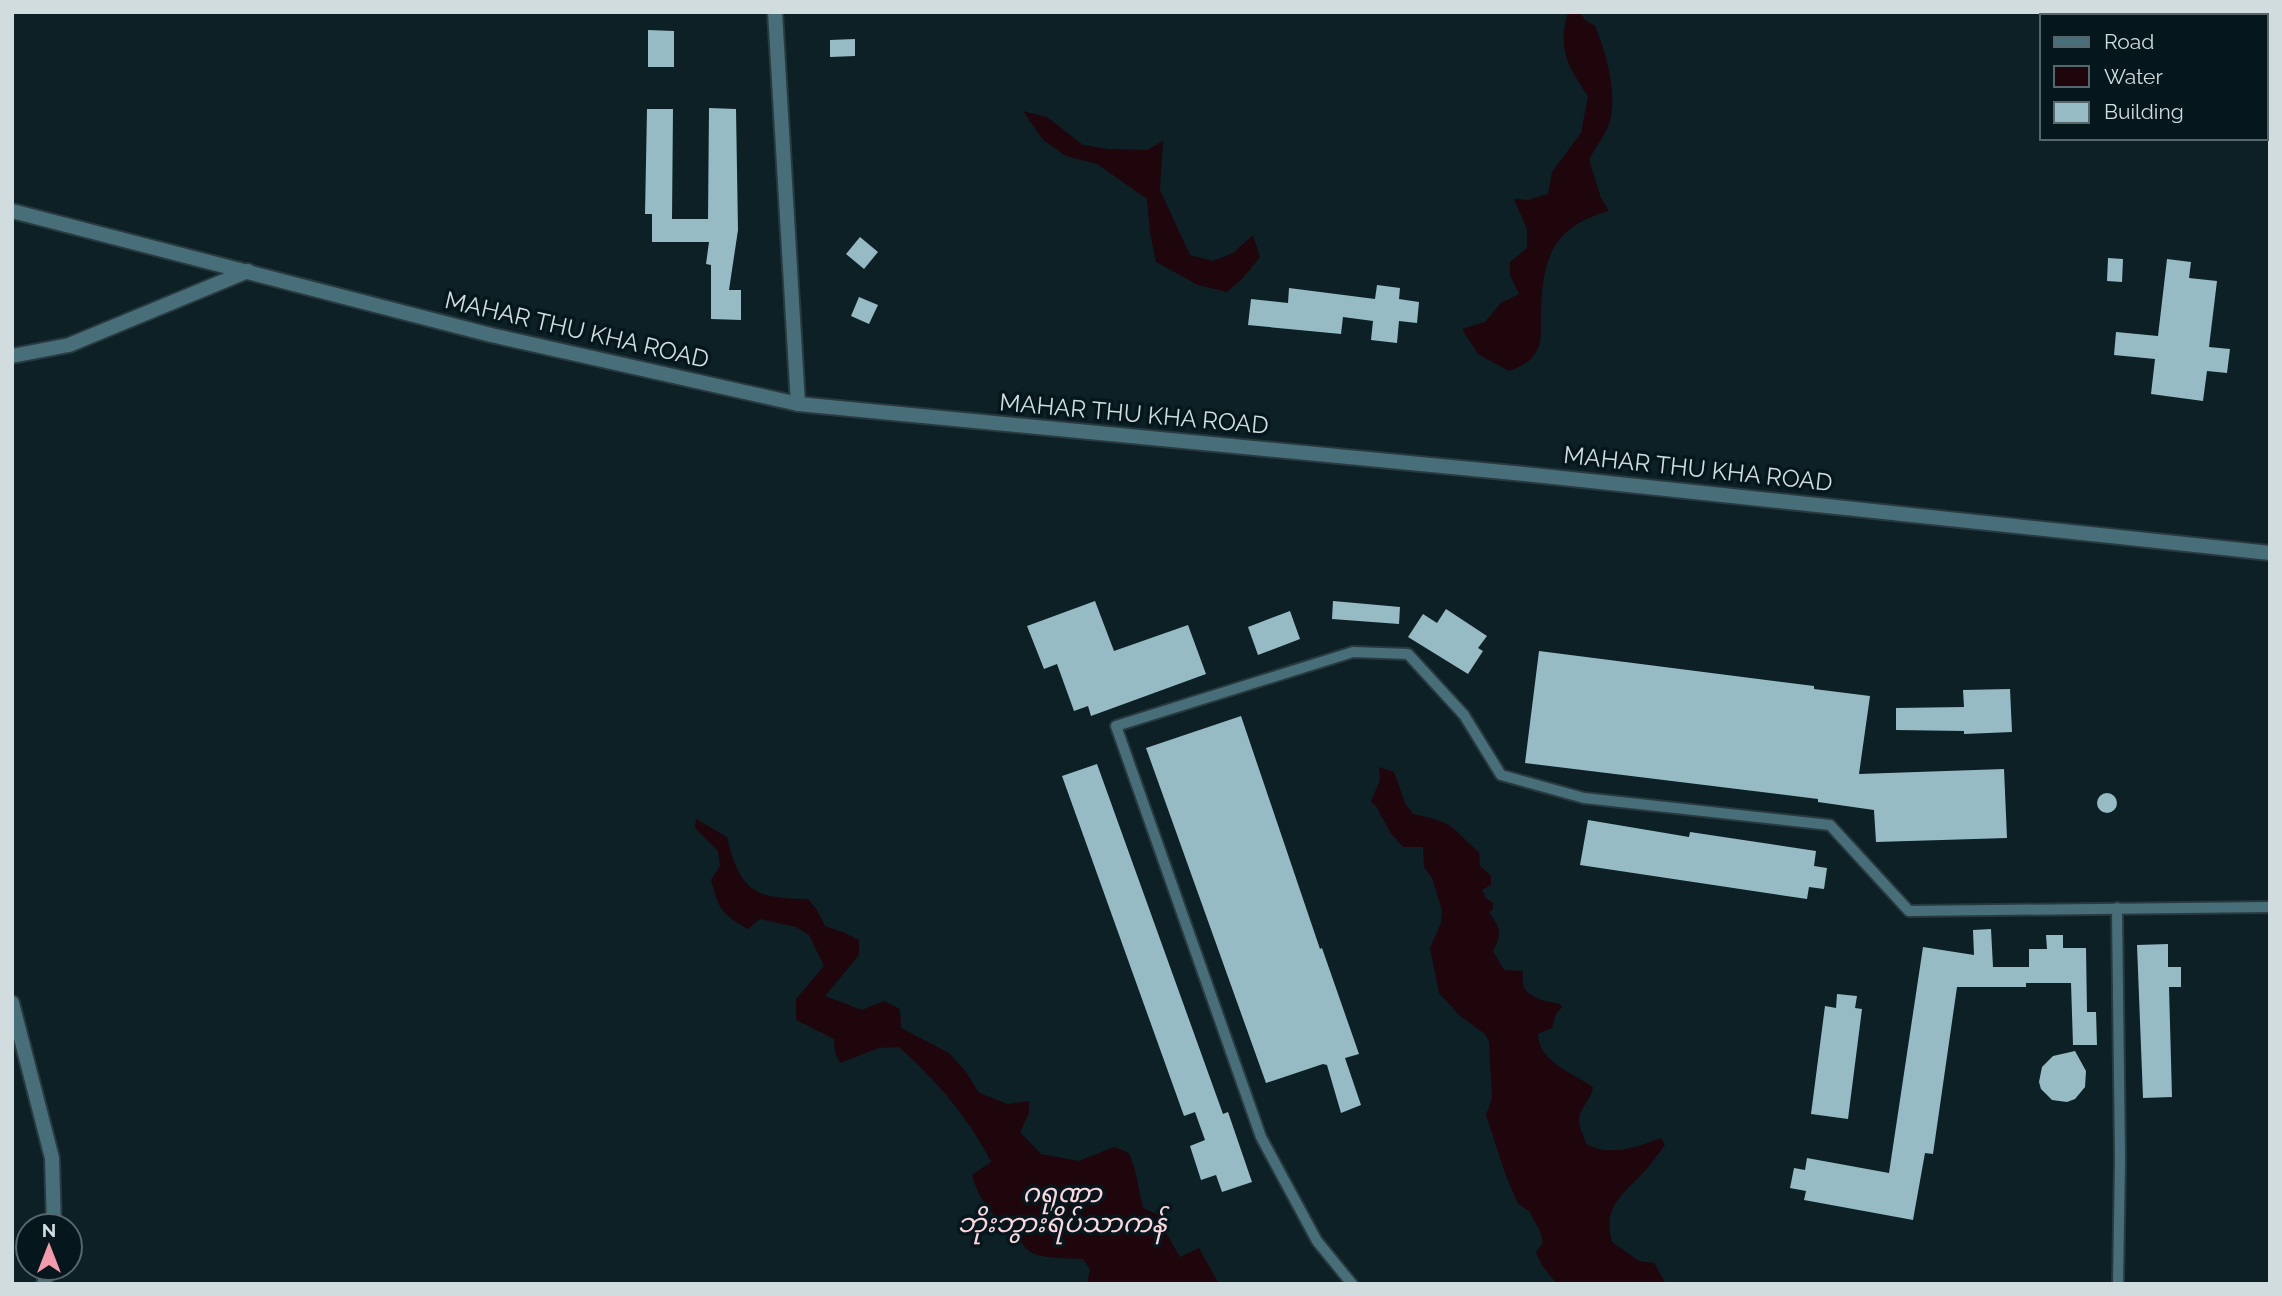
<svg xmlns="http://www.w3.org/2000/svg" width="2282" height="1296" font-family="Raleway,'Noto Sans Myanmar',sans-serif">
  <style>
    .water { fill: #1e060c }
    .building { fill: #96bbc5 }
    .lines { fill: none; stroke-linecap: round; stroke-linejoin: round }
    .lane-casing { stroke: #283a3f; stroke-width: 14 }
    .street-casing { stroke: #283a3f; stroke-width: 18 }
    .lane { stroke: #486e79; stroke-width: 10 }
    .street { stroke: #486e79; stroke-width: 14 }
    .labels { text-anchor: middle; stroke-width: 7; stroke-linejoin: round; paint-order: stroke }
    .street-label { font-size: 24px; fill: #d1dcdf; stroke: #05171c }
    .water-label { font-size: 26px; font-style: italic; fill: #fcd6dc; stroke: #05171c }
  </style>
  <rect width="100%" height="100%" fill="#0d2025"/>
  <!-- water -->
  <g class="water">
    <path d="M1568,12H1580L1585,20L1595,26C1606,52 1616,88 1611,117C1609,131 1595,147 1589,160L1601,198L1609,211C1554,226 1543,256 1541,310C1540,321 1543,338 1538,348C1532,362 1522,366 1509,371L1478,354L1462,329L1485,322L1501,303L1519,294L1510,275V262L1527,248V229L1514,199L1528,200L1548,194L1552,172L1581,133L1588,96C1568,67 1557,49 1568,12Z"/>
    <polygon points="1023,111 1047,117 1083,145 1108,149 1147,150 1163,141 1160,190 1190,255 1213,261 1233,253 1253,235 1260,257 1243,278 1227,292 1198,285 1156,262 1150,233 1147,199 1097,164 1066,156 1043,140"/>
    <path d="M1379,767L1394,772L1405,803L1413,814C1426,817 1439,819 1450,826C1459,832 1469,845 1479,852L1480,866L1491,876V885L1482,890L1486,898L1493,903V909L1489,912C1500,929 1503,932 1493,951L1504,970L1523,971C1523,975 1522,980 1523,984C1525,997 1548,1003 1559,1003L1562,1007L1556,1014L1552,1028L1538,1034C1539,1063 1574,1073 1593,1087C1592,1099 1579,1108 1579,1120C1579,1128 1584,1136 1586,1144C1610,1157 1637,1147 1661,1138L1665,1145C1657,1155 1650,1166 1641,1175C1619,1198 1603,1208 1612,1242L1639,1261L1654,1263L1665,1282L1662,1284H1557C1548,1273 1541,1266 1536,1252L1543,1243L1540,1231L1529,1211L1518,1204L1506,1176L1486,1115L1492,1098L1489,1042L1485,1034L1459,1015L1439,993L1430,948L1441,923L1442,910L1432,878L1424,867L1423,847H1403L1390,832L1376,806L1371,802L1380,780Z"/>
    <path d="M696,819L727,837C740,891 754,899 808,899L817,910L825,926L845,933L859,940V955L825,996L862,1010L884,1001L900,1009L901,1028L949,1053L966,1072L979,1093L1008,1104L1029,1101V1113L1020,1132L1041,1154L1079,1161L1114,1147L1129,1153L1135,1170L1143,1208L1159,1215L1161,1224L1180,1257L1199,1248L1219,1284H1087L1090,1269L1083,1259C1067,1258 1049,1259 1034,1254C1026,1251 1021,1241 1015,1235C994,1215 980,1204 972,1175L991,1162C969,1118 936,1080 899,1047L879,1048L840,1063L835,1053L834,1039L796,1020V999L824,966L809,935L796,927L760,919L748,929C721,914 719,909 711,880L720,866L718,851L695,828Z"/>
  </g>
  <!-- building -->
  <g class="building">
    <polygon points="648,30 674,31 674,67 648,67"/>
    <polygon points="855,39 855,56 830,57 830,40"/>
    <polygon points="709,108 736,109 738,230 729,290 741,290 741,320 711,319 711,265 706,264 709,242 652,242 652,214 645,214 647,109 673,109 672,219 708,219"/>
    <polygon points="860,237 878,252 864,269 846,254"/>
    <polygon points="2108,258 2123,259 2122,282 2107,281"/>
    <polygon points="2167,259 2191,262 2189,278 2217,281 2209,347 2230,349 2227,373 2207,371 2203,401 2151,394 2155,359 2114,355 2116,332 2158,336"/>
    <polygon points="1377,285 1400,288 1399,299 1419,302 1417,323 1399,321 1397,343 1371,340 1373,321 1343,317 1341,334 1248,325 1251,299 1288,303 1289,288 1375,299"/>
    <polygon points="859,297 878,305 869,324 851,316"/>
    <polygon points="1095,601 1114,651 1188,625 1206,674 1091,716 1088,706 1074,711 1057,664 1044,669 1027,626"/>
    <polygon points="1333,601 1400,607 1399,624 1332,619"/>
    <polygon points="1446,609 1487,636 1478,648 1483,651 1468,674 1408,637 1423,614 1437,623"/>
    <polygon points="1290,611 1300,639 1258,655 1248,627"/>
    <polygon points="1539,651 1814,686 1814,689 1870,696 1859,774 2004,769 2007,838 1876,842 1874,810 1818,802 1818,799 1525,763"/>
    <polygon points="2010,689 2012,732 1964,734 1964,731 1896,730 1896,708 1964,707 1963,690"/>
    <polygon points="1241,716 1320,949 1322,948 1359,1054 1345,1058 1361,1105 1341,1113 1327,1065 1323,1064 1266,1083 1146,748"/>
    <polygon points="1097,764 1223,1114 1228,1112 1252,1182 1222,1192 1216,1175 1201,1180 1190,1146 1205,1140 1195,1112 1184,1116 1062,776"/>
    <circle cx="2107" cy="803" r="10"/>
    <polygon points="1588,820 1689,837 1690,832 1816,851 1814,866 1827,868 1824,889 1809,887 1807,899 1580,865"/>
    <polygon points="1991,929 1993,967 2029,967 2029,949 2047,949 2046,935 2063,935 2063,948 2086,948 2087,1012 2096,1012 2097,1045 2073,1045 2071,983 2026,983 2026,987 1957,987 1933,1154 1925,1153 1913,1220 1804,1200 1806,1191 1790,1188 1794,1168 1805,1170 1807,1158 1889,1173 1923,947 1974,955 1973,930"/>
    <polygon points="2168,944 2168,967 2181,967 2181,987 2169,987 2172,1097 2143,1098 2137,945"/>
    <polygon points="1837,994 1857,996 1855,1008 1862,1009 1848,1119 1811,1114 1825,1006 1836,1008"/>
    <polygon points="2075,1051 2086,1071 2085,1087 2075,1099 2067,1102 2052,1100 2041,1089 2039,1082 2042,1067 2053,1056"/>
  </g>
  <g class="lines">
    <!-- lane casing -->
    <g class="lane-casing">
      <g id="lane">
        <polyline points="2117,908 2120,1159 2118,1284"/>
        <polyline points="1352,1284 1317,1241 1261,1137 1116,726 1353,652 1408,654 1464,715 1501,775 1584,798 1830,825 1909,911 2270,907"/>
      </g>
    </g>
    <!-- street casing -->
    <g class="street-casing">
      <g id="street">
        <polyline points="775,12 798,404"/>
        <polyline points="2252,12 2259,16"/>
        <polyline points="12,211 491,335 798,404 1524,474 2270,553"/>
        <polyline points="12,356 69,345 248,271"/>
        <polyline points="12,1003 52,1158 54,1226"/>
        <polyline points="44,1284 48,1268"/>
      </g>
    </g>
    <!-- lane -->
    <use href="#lane" class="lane"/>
    <!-- street -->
    <use href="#street" class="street"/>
  </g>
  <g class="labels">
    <!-- street labels -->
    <g class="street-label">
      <text transform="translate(577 330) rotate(13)" y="8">MAHAR THU KHA ROAD</text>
      <text transform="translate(1134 414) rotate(5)" y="8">MAHAR THU KHA ROAD</text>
      <text transform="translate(1698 469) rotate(6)" y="8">MAHAR THU KHA ROAD</text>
    </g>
    <!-- water labels -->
    <g class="water-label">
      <text x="1062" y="1202">ဂရုဏာ<tspan x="1062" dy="30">ဘိုးဘွားရိပ်သာကန်</tspan></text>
    </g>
  </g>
  <!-- border -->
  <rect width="2282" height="1296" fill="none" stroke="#d1dcdf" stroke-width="28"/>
  <!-- legend -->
  <rect x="2040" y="14" width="228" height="126" fill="#05171c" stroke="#57666a" stroke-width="2"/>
  <rect x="2054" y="37" width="35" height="10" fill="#486e79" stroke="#57666a" stroke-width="2"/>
  <text x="2104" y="49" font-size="21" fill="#d1dcdf">Road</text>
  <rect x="2054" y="66" width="35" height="21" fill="#1e060c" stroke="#57666a" stroke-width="2"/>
  <text x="2104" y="84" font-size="21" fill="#d1dcdf">Water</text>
  <rect x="2054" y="102" width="35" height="21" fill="#96bbc5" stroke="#57666a" stroke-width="2"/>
  <text x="2104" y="119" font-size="21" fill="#d1dcdf">Building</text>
  <!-- north arrow -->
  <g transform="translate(49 1247)"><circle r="33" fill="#05171c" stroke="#57666a" stroke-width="2"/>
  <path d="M0-5L12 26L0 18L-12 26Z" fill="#f39aac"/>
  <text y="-10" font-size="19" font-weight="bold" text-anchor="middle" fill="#d1dcdf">N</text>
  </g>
</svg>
